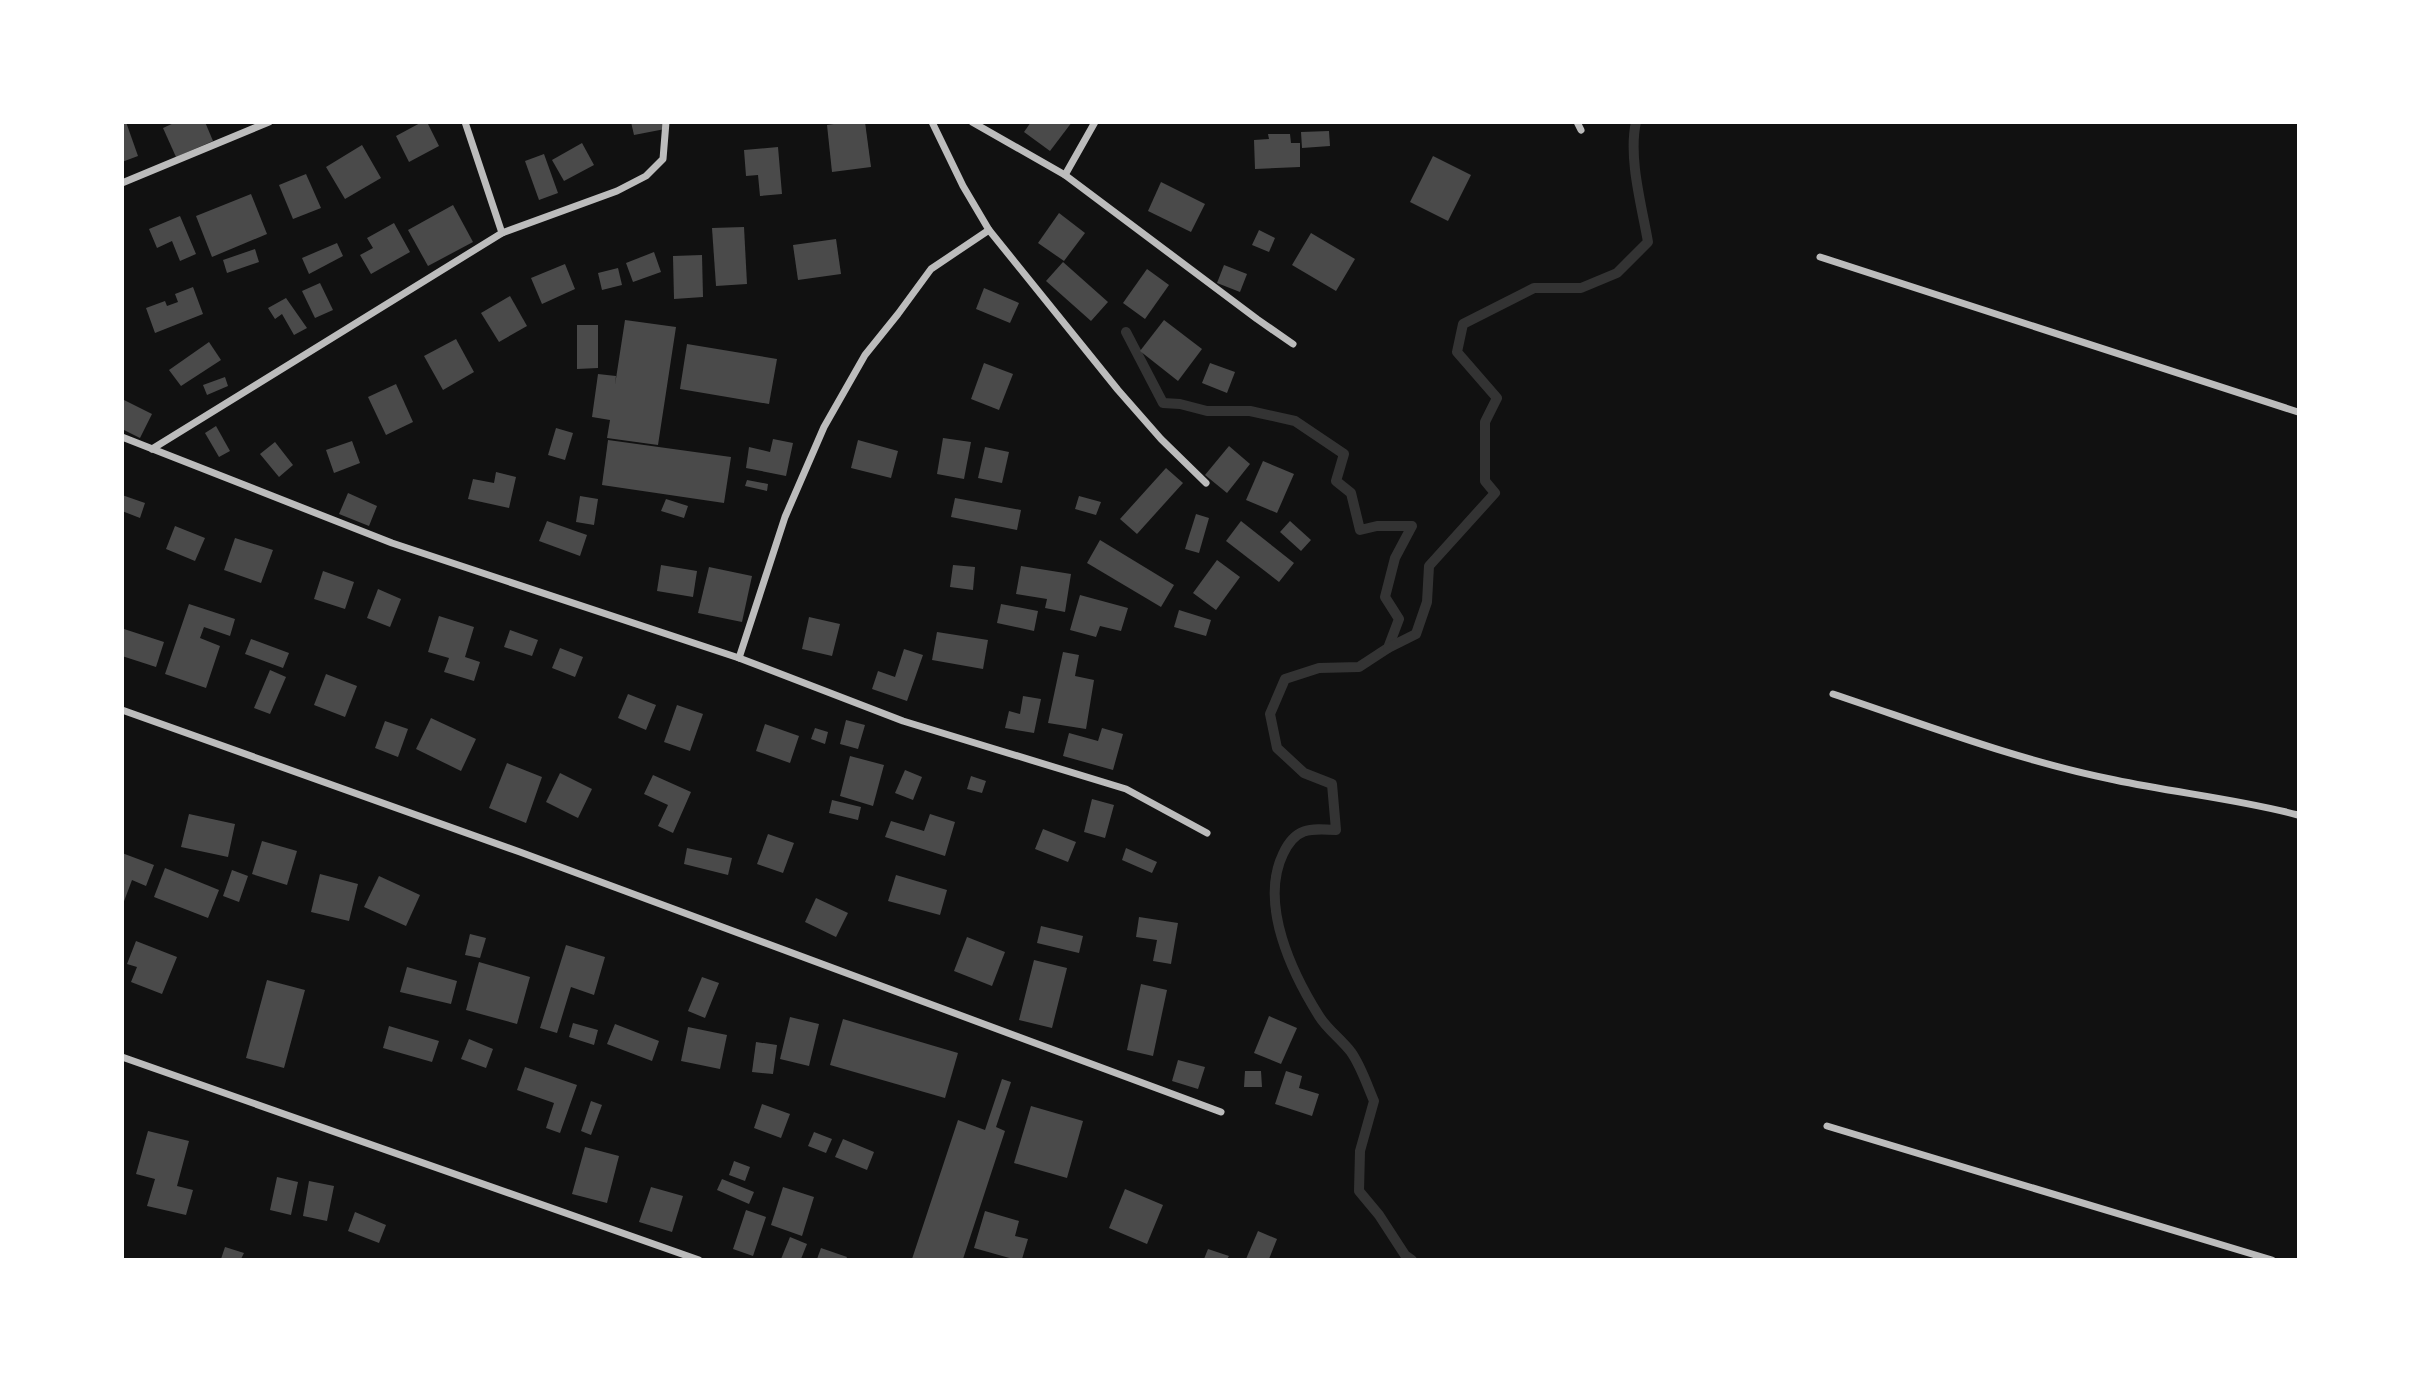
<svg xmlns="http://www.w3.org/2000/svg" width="2421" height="1382" font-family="'Space Grotesk',sans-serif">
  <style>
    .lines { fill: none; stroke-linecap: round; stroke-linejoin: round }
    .stream { stroke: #333; stroke-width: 10 }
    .building { fill: #4a4a4a }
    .minor { stroke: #bcbcbc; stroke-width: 7 }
  </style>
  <rect width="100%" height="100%" fill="#111"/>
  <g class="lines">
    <!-- stream -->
    <g class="stream">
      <path d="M1126,332L1163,403L1180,404L1207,411H1250L1295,421L1344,454L1336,481L1351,493L1360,530L1377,526H1412L1395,558L1385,597L1399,619L1388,648L1359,667L1319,668L1285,679L1270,714L1277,748L1304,773L1332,784L1336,830C1309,828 1295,828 1283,854C1259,904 1292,973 1319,1016C1327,1029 1341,1039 1351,1052C1361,1066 1367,1085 1374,1101L1360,1151L1359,1191L1379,1215L1405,1255L1412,1260"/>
      <path d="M1388,648L1416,634L1427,602L1429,566L1495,493L1485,481V422L1497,398L1457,352L1463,324L1534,288H1581L1617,273L1648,242C1642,207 1628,158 1636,122"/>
    </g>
  </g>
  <!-- building -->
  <g class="building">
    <polygon points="122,122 126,122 138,156 122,162"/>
    <polygon points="176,122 205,122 213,141 176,157 163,128"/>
    <polygon points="422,122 427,122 439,146 409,162 396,136"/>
    <polygon points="631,122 663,122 665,129 634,135"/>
    <polygon points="847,122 865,122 871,167 832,172 827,125"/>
    <polygon points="1031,122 1072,122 1050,151 1024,132"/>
    <polygon points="1329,131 1330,146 1302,148 1301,132"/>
    <polygon points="1268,134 1290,134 1291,143 1300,143 1300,167 1255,169 1254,140 1269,139"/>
    <polygon points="582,143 594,165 564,181 552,160"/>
    <polygon points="362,145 381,178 345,199 326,167"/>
    <polygon points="778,147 782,194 760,196 758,175 746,176 744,150"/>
    <polygon points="544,154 558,193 539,200 525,161"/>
    <polygon points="1433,156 1471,175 1448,221 1410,202"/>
    <polygon points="306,174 321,208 293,219 279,185"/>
    <polygon points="1161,182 1205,204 1191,232 1148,211"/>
    <polygon points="251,194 267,234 212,257 196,216"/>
    <polygon points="453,205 473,242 428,266 408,230"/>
    <polygon points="1059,213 1085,233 1064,261 1038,243"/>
    <polygon points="180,216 196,254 180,261 172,241 157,248 149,229"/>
    <polygon points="394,223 410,252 371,274 360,255 373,248 367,238"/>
    <polygon points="744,227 747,284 716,286 712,228"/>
    <polygon points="1259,230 1275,238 1269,252 1252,245"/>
    <polygon points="1311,233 1355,259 1336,291 1292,265"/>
    <polygon points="836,239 841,274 798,280 793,245"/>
    <polygon points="337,243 343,256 309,274 302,258"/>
    <polygon points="255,249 259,262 227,273 223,260"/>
    <polygon points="654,252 661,272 633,282 626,263"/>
    <polygon points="702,255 703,297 674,299 673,256"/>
    <polygon points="1063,262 1108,302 1091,321 1046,281"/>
    <polygon points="565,264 575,289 542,304 531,278"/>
    <polygon points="1224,265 1247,274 1240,292 1217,283"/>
    <polygon points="618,268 622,285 602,290 598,273"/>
    <polygon points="1147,269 1169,285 1145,319 1123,303"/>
    <polygon points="320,283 333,310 315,318 302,291"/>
    <polygon points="193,287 203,314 155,333 146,308 165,301 167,306 178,302 175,294"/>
    <polygon points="984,288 1019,303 1010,323 976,309"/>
    <polygon points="510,296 527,326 499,342 481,313"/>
    <polygon points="286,298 307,328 294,335 282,314 275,319 268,308"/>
    <polygon points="625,320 676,327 658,445 607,438 610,420 592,417 598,374 616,376 615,385"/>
    <polygon points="1164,320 1202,349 1178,381 1140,351"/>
    <polygon points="577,325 598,325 598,368 577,369"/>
    <polygon points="456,339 474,372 443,390 424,356"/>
    <polygon points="209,342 221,360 181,386 169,370"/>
    <polygon points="687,344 777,359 769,404 680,389"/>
    <polygon points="984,363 1013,374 999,410 971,399"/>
    <polygon points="1210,363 1235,372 1227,393 1202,383"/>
    <polygon points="225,377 228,386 207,395 203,385"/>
    <polygon points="396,384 413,422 386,435 368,397"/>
    <polygon points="122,399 152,414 140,438 122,429"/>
    <polygon points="216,426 230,451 219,457 205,433"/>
    <polygon points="556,428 573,433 565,460 548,455"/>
    <polygon points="943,438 971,442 964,479 937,474"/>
    <polygon points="773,439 793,443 786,476 746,468 749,447 770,452"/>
    <polygon points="608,440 731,457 724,503 602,485"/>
    <polygon points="858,440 898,451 891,478 851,468"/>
    <polygon points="352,441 360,463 334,473 326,450"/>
    <polygon points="275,442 293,465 279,477 260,454"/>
    <polygon points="1229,446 1250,464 1227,493 1205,475"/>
    <polygon points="985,447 1009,452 1002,483 978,478"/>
    <polygon points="1263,461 1294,474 1277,513 1246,500"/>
    <polygon points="1166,468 1183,483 1137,534 1120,519"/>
    <polygon points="496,472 516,477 509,508 468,499 473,479 494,483"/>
    <polygon points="747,480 768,484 767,491 745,486"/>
    <polygon points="348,493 377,506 369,526 339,514"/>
    <polygon points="122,495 145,503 140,518 122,511"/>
    <polygon points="580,496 598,499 594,525 576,522"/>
    <polygon points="1079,496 1101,502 1096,515 1075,509"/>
    <polygon points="955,498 1021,510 1017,530 951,517"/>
    <polygon points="666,499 688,506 684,518 661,511"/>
    <polygon points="1196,514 1209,518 1199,553 1185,549"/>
    <polygon points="547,521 587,535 580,556 539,541"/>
    <polygon points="1241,521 1294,563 1279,582 1226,541"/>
    <polygon points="1290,521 1311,540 1301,551 1280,532"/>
    <polygon points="175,526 205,538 195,561 166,549"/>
    <polygon points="235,538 273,550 261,583 224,570"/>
    <polygon points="1100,540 1174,585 1161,607 1087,563"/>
    <polygon points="1217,560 1240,577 1216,610 1193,593"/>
    <polygon points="661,565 697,571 693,597 657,591"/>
    <polygon points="953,565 975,567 973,590 950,587"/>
    <polygon points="1021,566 1071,574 1065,612 1045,608 1047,599 1016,594"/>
    <polygon points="709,567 752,576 742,622 698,613"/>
    <polygon points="323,571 354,582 345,609 314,599"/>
    <polygon points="378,589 401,599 390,627 367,618"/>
    <polygon points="1080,595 1128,608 1121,631 1100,626 1096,637 1070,630"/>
    <polygon points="189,604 235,619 230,636 204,627 200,638 220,646 206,688 165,674"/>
    <polygon points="1001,604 1038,611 1034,631 997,623"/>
    <polygon points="1179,610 1211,620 1206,636 1174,627"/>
    <polygon points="439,616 474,627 465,657 480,662 474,681 444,672 449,658 428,652"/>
    <polygon points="809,617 840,624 832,656 802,649"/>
    <polygon points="124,629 164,642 156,667 122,656"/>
    <polygon points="510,630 538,640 532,656 504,647"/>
    <polygon points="937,632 988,640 983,669 932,660"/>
    <polygon points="251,639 289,653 283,668 245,654"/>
    <polygon points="560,648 583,657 575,677 552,668"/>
    <polygon points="904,649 923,655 907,701 872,689 878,671 895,677"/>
    <polygon points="1063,652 1079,655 1075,676 1094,680 1086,729 1048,723"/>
    <polygon points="270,670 286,677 270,714 254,708"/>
    <polygon points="326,674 357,686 345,717 314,705"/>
    <polygon points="628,694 656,705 646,730 618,718"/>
    <polygon points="1023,696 1041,699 1034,733 1005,728 1009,711 1020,714"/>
    <polygon points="677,705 703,714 690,751 664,742"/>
    <polygon points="431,718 476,739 461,771 416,749"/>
    <polygon points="846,720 865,725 858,749 840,744"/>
    <polygon points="385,721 408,729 398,757 375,748"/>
    <polygon points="765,724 799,736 790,763 756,751"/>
    <polygon points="815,728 828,732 825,744 811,739"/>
    <polygon points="1102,728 1123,734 1113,770 1063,756 1069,733 1098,741"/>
    <polygon points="850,756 884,765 873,806 840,796"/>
    <polygon points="507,763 542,777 526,823 489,808"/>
    <polygon points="905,770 922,777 913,800 895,793"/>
    <polygon points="560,773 592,789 578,818 546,802"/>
    <polygon points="653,775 691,792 673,833 658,826 668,805 644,794"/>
    <polygon points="971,776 986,781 982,793 967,789"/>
    <polygon points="1092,799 1114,805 1105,838 1084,832"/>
    <polygon points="832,800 861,807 858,820 829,813"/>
    <polygon points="189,814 235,824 228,857 181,847"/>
    <polygon points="930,814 955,822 945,856 885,837 891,821 924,831"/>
    <polygon points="1043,829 1076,842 1068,862 1035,849"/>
    <polygon points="768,834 794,843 783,873 757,864"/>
    <polygon points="262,841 297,851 287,885 252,874"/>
    <polygon points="687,848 732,858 728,875 684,864"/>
    <polygon points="1126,848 1157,862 1152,873 1122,860"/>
    <polygon points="122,853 154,865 146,886 132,880 123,904"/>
    <polygon points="165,868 219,890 208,918 154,897"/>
    <polygon points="232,870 248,876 239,902 223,896"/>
    <polygon points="320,874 358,884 349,921 311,912"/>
    <polygon points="896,875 947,890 940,915 888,901"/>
    <polygon points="379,876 420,895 406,926 364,907"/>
    <polygon points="816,898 848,913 836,937 805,922"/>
    <polygon points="1139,917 1178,923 1171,964 1153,961 1157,940 1136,937"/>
    <polygon points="1041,926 1083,936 1079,953 1037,943"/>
    <polygon points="470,934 486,938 480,958 465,955"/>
    <polygon points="967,937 1005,952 992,986 954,971"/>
    <polygon points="136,941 177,957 162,994 131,982 137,967 127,964"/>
    <polygon points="566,945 605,957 594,995 571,987 557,1033 540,1028"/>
    <polygon points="1034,960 1067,968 1052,1028 1019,1020"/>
    <polygon points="479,962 530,977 517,1024 466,1010"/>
    <polygon points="407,967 457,981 451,1004 400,992"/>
    <polygon points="702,977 719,983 705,1018 688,1011"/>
    <polygon points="267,980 305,990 284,1068 246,1058"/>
    <polygon points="1141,984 1167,990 1153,1056 1127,1050"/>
    <polygon points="1269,1016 1297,1028 1281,1064 1254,1053"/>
    <polygon points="790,1017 819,1024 809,1066 780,1059"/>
    <polygon points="843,1019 958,1053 945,1098 830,1065"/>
    <polygon points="573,1023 598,1030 594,1045 569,1037"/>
    <polygon points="615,1024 659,1041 652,1061 607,1044"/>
    <polygon points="389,1026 439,1041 432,1062 383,1048"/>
    <polygon points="688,1027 727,1035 720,1069 681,1061"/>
    <polygon points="469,1039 493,1049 486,1068 461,1059"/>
    <polygon points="756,1042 777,1045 773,1074 752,1072"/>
    <polygon points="1178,1060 1205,1067 1198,1089 1172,1081"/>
    <polygon points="525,1067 577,1085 560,1133 546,1128 554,1103 517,1090"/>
    <polygon points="1245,1071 1261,1071 1262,1087 1244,1087"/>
    <polygon points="1286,1071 1302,1076 1299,1088 1319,1094 1312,1116 1275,1104"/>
    <polygon points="1002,1079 1011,1082 996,1127 1005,1131 963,1259 912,1259 958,1120 985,1130"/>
    <polygon points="591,1101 602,1105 591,1135 581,1131"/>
    <polygon points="762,1104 790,1114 781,1138 754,1128"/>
    <polygon points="1031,1106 1083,1121 1067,1178 1014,1163"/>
    <polygon points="148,1131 189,1141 177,1186 193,1190 186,1215 147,1206 155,1179 136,1174"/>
    <polygon points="814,1132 832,1139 826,1153 808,1146"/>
    <polygon points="843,1139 874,1152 867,1170 835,1157"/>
    <polygon points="585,1147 619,1156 607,1203 572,1194"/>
    <polygon points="734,1161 750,1167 745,1181 729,1175"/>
    <polygon points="277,1177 298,1182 291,1215 270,1210"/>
    <polygon points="722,1179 754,1192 749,1204 717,1190"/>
    <polygon points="309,1181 334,1186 327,1221 303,1216"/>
    <polygon points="651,1187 683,1196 672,1232 639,1222"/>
    <polygon points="783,1187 814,1197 802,1236 771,1225"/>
    <polygon points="1125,1189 1163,1205 1147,1244 1109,1228"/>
    <polygon points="746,1210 766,1217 753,1256 733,1249"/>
    <polygon points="985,1211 1019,1221 1015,1236 1028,1239 1022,1259 1013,1259 974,1248"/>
    <polygon points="355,1212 386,1225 379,1243 348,1231"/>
    <polygon points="1258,1231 1277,1239 1269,1259 1246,1259"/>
    <polygon points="790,1237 807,1244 801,1259 781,1259"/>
    <polygon points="225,1247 244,1253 241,1259 221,1259"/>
    <polygon points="821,1248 847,1257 846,1259 817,1259"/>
    <polygon points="1208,1249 1229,1256 1227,1259 1204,1259"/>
  </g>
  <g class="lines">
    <!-- minor -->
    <g class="minor">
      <polyline points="465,122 502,233"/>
      <polyline points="932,122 963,186 989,230 1118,390 1161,439 1206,483"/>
      <polyline points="972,122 1065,175 1257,319 1293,344"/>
      <polyline points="1577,122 1581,130"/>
      <polyline points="1065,175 1095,122"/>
      <polyline points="122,183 269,122"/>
      <polyline points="1820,257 2298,412"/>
      <polyline points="122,437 392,543 739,658 903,721 1126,789 1207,833"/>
      <polyline points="152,449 502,233 617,191 646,176 663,159 666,122"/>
      <polyline points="739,658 785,517 824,427 865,355 898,314 931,269 989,230"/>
      <path d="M1833,694C1926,725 2019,761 2115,780C2176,793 2238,799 2298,815"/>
      <polyline points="122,710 520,852 1221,1112"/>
      <polyline points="122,1057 699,1260"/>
      <polyline points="1827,1126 2272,1260"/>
    </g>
  </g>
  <!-- border -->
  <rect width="2421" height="1382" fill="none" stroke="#ffffff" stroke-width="248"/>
</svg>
